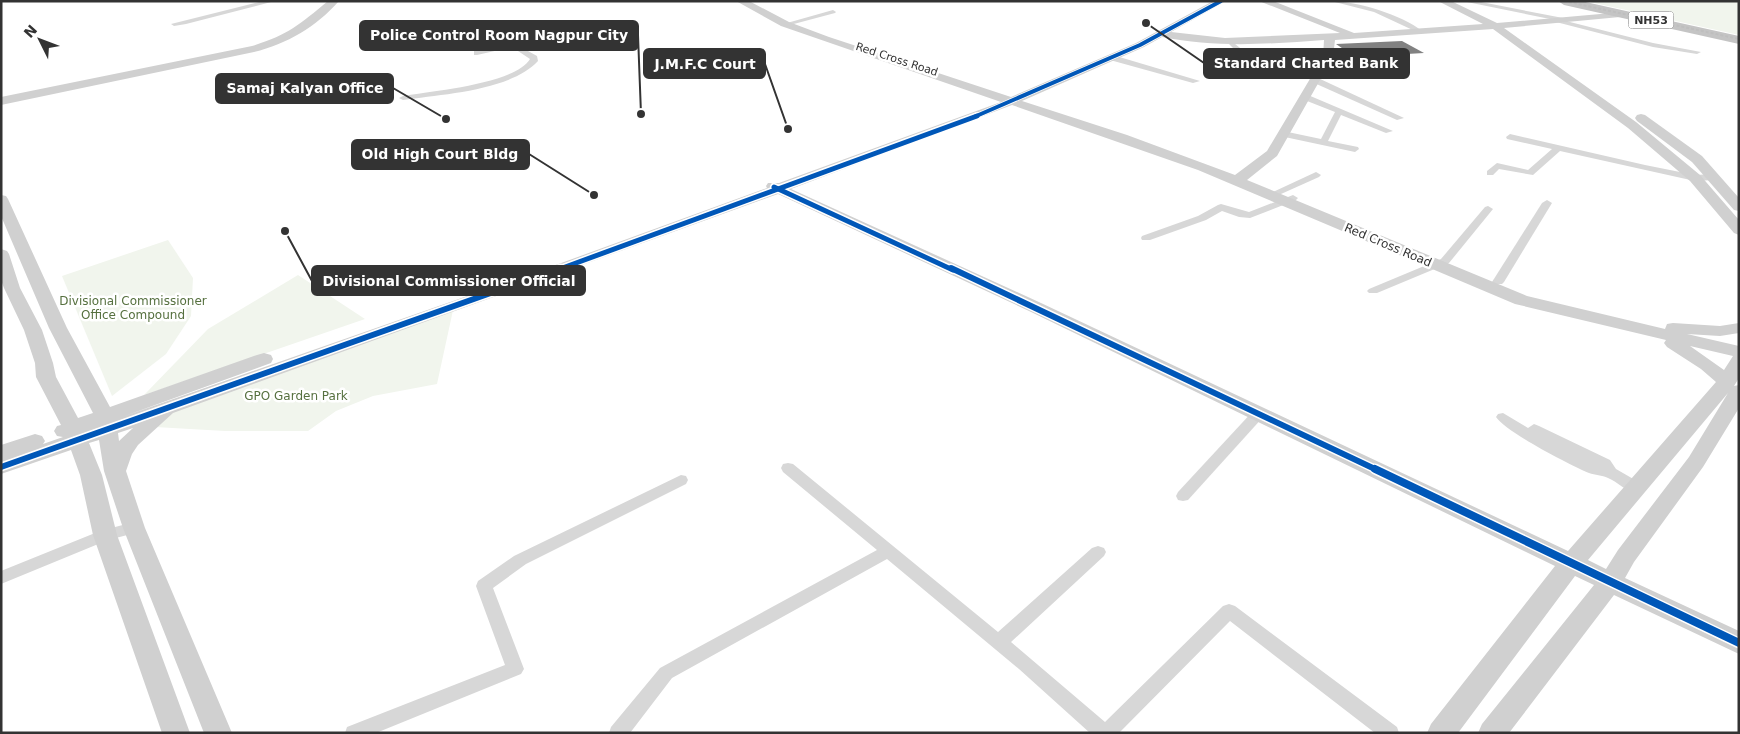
<svg xmlns="http://www.w3.org/2000/svg" width="1740" height="734" font-family="'DejaVu Sans',sans-serif">
  <style>
    .green { fill: #f1f5ed }
    .building { fill: #818181 }
    .lines { fill: none; stroke-linecap: round; stroke-linejoin: round }
    .street { fill: #d7d7d7; fill-rule: evenodd }
    .secondary { fill: #d0d0d0; fill-rule: evenodd }
    .highway { fill: #c4c4c4; fill-rule: evenodd }
    .rail { stroke: #bebebe; stroke-width: 2; stroke-dasharray: 3 2; stroke-linecap: butt }
    .cycleway-far3-casing { stroke: #fff; stroke-width: 5.5 }
    .cycleway-far2-casing { stroke: #fff; stroke-width: 8 }
    .cycleway-far1-casing { stroke: #fff; stroke-width: 9 }
    .cycleway-casing { stroke: #fff; stroke-width: 11 }
    .cycleway-far3 { stroke: #0057b8; stroke-width: 4 }
    .cycleway-far2 { stroke: #0057b8; stroke-width: 5 }
    .cycleway-far1 { stroke: #0057b8; stroke-width: 6 }
    .cycleway { stroke: #0057b8; stroke-width: 8 }
    .labels { text-anchor: middle; stroke-width: 5; stroke-linejoin: round; paint-order: stroke }
    .shield { fill: #fff; stroke: #707070; stroke-width: 1 }
    .shield-label { font-size: 11px; font-weight: bold; fill: #333 }
    .far-street-label { font-size: 11px; fill: #333; stroke: #fff }
    .street-label { font-size: 12px; fill: #333; stroke: #fff }
    .park-label { font-size: 12px; fill: #56703f; stroke: #fff }
    .leader { fill: none; stroke: #333; stroke-width: 2 }
    .callout-dot { fill: #333; stroke: #fff; stroke-width: 2 }
    .callout { fill: #333; stroke: #333; stroke-width: 2 }
    .callout-label { font-size: 14px; text-anchor: middle; font-weight: bold; fill: #fff }
  </style>
  <rect width="100%" height="100%" fill="#fff"/>
  <!-- green -->
  <g class="green">
    <polygon points="1585,1 1739,1 1739,35"/>
    <polygon points="168,240 193,278 191,316 166,354 112,396 62,276"/>
    <polygon points="298,275 365,319 144,395 208,329"/>
    <polygon points="455,301 437,384 373,396 336,411 308,431 225,431 155,427 174,411"/>
  </g>
  <!-- building -->
  <polygon class="building" points="1402,41 1424,53 1355,57 1336,44"/>
  <g class="lines">
    <!-- street -->
    <g class="street">
      <polygon points="275,1 186,24 174,26 171,24 259,2"/>
      <path d="M1331,1C1357,1 1402,15 1422,31L1417,32L1374,12Z"/>
      <polygon points="1462,1 1476,1 1563,18 1566,21 1653,43 1701,52 1697,54 1653,47 1556,22 1555,20"/>
      <polygon points="833,10 836,12 835,13 790,25 787,23"/>
      <path d="M541,37L544,39L543,40L519,46L537,56L538,61C510,91 442,94 403,100L399,98L403,96C432,91 515,84 530,59L512,47L477,55H474V51Z"/>
      <polygon points="1230,40 1254,59 1267,63 1267,67 1248,63 1228,43 1228,41"/>
      <polygon points="1110,56 1116,56 1200,81 1193,83 1110,60"/>
      <polygon points="1312,78 1318,78 1404,118 1397,120 1312,82"/>
      <polygon points="1302,95 1308,95 1393,131 1386,133 1341,115 1328,141 1358,147 1359,149 1355,152 1280,136 1280,132 1283,131 1321,139 1335,112 1302,99"/>
      <polygon points="1510,134 1645,165 1695,175 1714,174 1719,177 1714,180 1695,181 1560,151 1533,175 1499,169 1493,175 1487,175 1487,171 1497,163 1528,170 1552,149 1507,139 1506,137"/>
      <polygon points="1316,172 1321,175 1319,177 1281,194 1275,194 1273,192"/>
      <polygon points="1293,195 1298,198 1296,200 1250,218 1239,217 1222,211 1206,220 1150,240 1142,240 1141,238 1142,236 1198,216 1218,205 1221,204 1249,212"/>
      <polygon points="1547,200 1552,203 1504,282 1502,284 1494,284 1492,282 1542,203"/>
      <polygon points="1488,206 1493,209 1449,263 1377,293 1369,293 1367,291 1369,289 1441,259 1485,207"/>
      <polygon points="1259,409 1264,410 1266,413 1264,416 1188,500 1183,501 1178,500 1176,496 1178,492 1254,410"/>
      <path d="M1503,413L1528,428L1534,424L1539,426L1610,460L1616,469L1642,484L1644,488L1642,492C1629,496 1619,482 1608,478C1602,475 1595,475 1589,473C1570,465 1506,432 1496,417L1498,414Z"/>
      <polygon points="788,463 793,464 998,632 1092,548 1098,546 1104,548 1106,552 1104,556 1011,642 1105,722 1223,606 1229,604 1235,606 1397,727 1399,733 1375,733 1230,621 1119,733 1090,733 1019,669 887,559 672,678 630,733 609,733 611,727 660,668 877,550 783,472 781,468 783,464"/>
      <polygon points="681,475 686,476 688,480 686,484 526,564 493,588 524,669 521,674 376,733 345,733 347,727 505,665 476,586 478,581 514,556"/>
      <polygon points="134,522 139,524 142,528 139,532 108,540 1,584 1,571 100,531"/>
    </g>
    <!-- secondary -->
    <g class="secondary">
      <path d="M328,1H339C316,27 287,44 254,52L1,105V97L252,46C288,35 299,25 328,1Z"/>
      <path d="M736,1H749L789,22L829,37L1011,97L1136,43L1213,1H1226L1171,32L1225,38L1340,33L1259,1H1273L1354,33L1483,24L1438,1H1451L1497,23L1623,12V16L1620,17L1504,28L1636,122L1700,175L1739,220V235L1734,233L1690,181L1628,128L1493,29L1335,40L1333,57L1277,156L1247,180L1527,296L1665,329L1667,324L1673,323L1720,326L1739,323V333L1720,336L1687,334L1739,346V378L1734,386L1739,385V408L1703,467L1634,562L1625,578L1739,631V654L1614,595L1509,733H1478L1482,724L1594,585L1575,576L1458,733H1427L1431,724L1555,566L1029,311L778,194L173,413L138,445L132,454L126,471L145,528L232,733H204L123,528L104,471L99,440L89,443L102,475L117,535L190,733H162L93,535L80,475L71,450L1,474V445L35,434L42,436L45,441L43,444L63,437L57,436L54,431L57,426L61,425L36,377L35,363L24,330L4,288L1,280V249L7,251L9,254L20,288L42,330L53,363L56,377L78,418L93,413L49,328L1,216V195L6,196L8,199L67,328L110,407L257,355L264,353L271,355L273,359L271,363L122,417L564,262L767,188L766,186L768,183H779L1001,102L781,26ZM1162,37C1216,48 1270,44 1324,40L1323,57L1267,151L1235,175L1127,135L1022,101L1144,47ZM1012,105L1198,170L1515,304L1666,340L1664,343L1667,347L1701,369L1716,382L1568,551L1041,303L791,189ZM1690,346L1733,356L1724,370ZM1728,393L1689,457L1618,550L1606,569L1588,560ZM133,428L119,441L118,433Z"/>
      <polygon points="1641,114 1645,115 1702,156 1739,198 1739,211 1734,210 1692,162 1637,121 1635,118 1637,115"/>
    </g>
    <!-- highway -->
    <polygon class="highway" points="1558,1 1581,1 1739,36 1739,44 1564,5"/>
    <!-- rail -->
    <polyline class="rail" points="1564,1 1739,39"/>
    <!-- cycleway-far3 casing -->
    <g class="cycleway-far3-casing">
      <polyline id="cycleway-far3" points="974,117 1140,45 1221,1"/>
    </g>
    <!-- cycleway-far2 casing -->
    <g class="cycleway-far2-casing">
      <g id="cycleway-far2">
        <polyline points="774,187 953,270"/>
        <polyline points="557,270 977,116"/>
      </g>
    </g>
    <!-- cycleway-far1 casing -->
    <g class="cycleway-far1-casing">
      <g id="cycleway-far1">
        <polyline points="951,268 1377,470"/>
        <polyline points="1,467 561,268"/>
      </g>
    </g>
    <!-- cycleway casing -->
    <g class="cycleway-casing">
      <polyline id="cycleway" points="1375,469 1739,643"/>
    </g>
    <!-- cycleway-far3 -->
    <use href="#cycleway-far3" class="cycleway-far3"/>
    <!-- cycleway-far2 -->
    <use href="#cycleway-far2" class="cycleway-far2"/>
    <!-- cycleway-far1 -->
    <use href="#cycleway-far1" class="cycleway-far1"/>
    <!-- cycleway -->
    <use href="#cycleway" class="cycleway"/>
  </g>
  <g class="labels">
    <!-- shield labels -->
    <rect class="shield" x="1628.5" y="11.5" width="45" height="17" rx="4"/>
    <g class="shield-label">
      <text x="1651" y="24">NH53</text>
    </g>
    <!-- far-street labels -->
    <g class="far-street-label">
      <text transform="translate(897 59) rotate(18)" y="4">Red Cross Road</text>
    </g>
    <!-- street labels -->
    <g class="street-label">
      <text transform="translate(1388 245) rotate(23)" y="4">Red Cross Road</text>
    </g>
    <!-- park labels -->
    <g class="park-label">
      <text x="133" y="305">Divisional Commissioner<tspan x="133" dy="14">Office Compound</tspan></text>
      <text x="296" y="400">GPO Garden Park</text>
    </g>
  </g>
  <!-- callouts -->
  <path class="leader" d="M641 114L638 35M1146 23L1204 63M788 129L765 64M446 119L393 88M594 195L529 154M285 231L312 281"/>
  <g class="callout-dot">
    <circle cx="641" cy="114" r="5"/>
    <circle cx="1146" cy="23" r="5"/>
    <circle cx="788" cy="129" r="5"/>
    <circle cx="446" cy="119" r="5"/>
    <circle cx="594" cy="195" r="5"/>
    <circle cx="285" cy="231" r="5"/>
  </g>
  <g class="callout">
    <rect x="360" y="21" width="278" height="29" rx="5"/>
    <rect x="1204" y="49" width="205" height="29" rx="5"/>
    <rect x="644" y="49" width="121" height="29" rx="5"/>
    <rect x="216" y="74" width="177" height="29" rx="5"/>
    <rect x="352" y="140" width="177" height="29" rx="5"/>
    <rect x="312" y="266" width="273" height="29" rx="5"/>
  </g>
  <g class="callout-label">
    <text x="499" y="40">Police Control Room Nagpur City</text>
    <text x="1306" y="68">Standard Charted Bank</text>
    <text x="705" y="69">J.M.F.C Court</text>
    <text x="305" y="93">Samaj Kalyan Office</text>
    <text x="440" y="159">Old High Court Bldg</text>
    <text x="449" y="286">Divisional Commissioner Official</text>
  </g>
  <!-- border -->
  <rect width="1740" height="734" fill="none" stroke="#333333" stroke-width="5"/>
  <!-- north arrow -->
  <g transform="translate(40 40) rotate(312)" stroke="#ffffff" stroke-width="4" paint-order="stroke">
  <path d="M0-4L9 19L0 12L-9 19Z" fill="#333333"/>
  <text y="-8" font-size="14" font-weight="bold" text-anchor="middle" fill="#333333">N</text>
  </g>
</svg>
